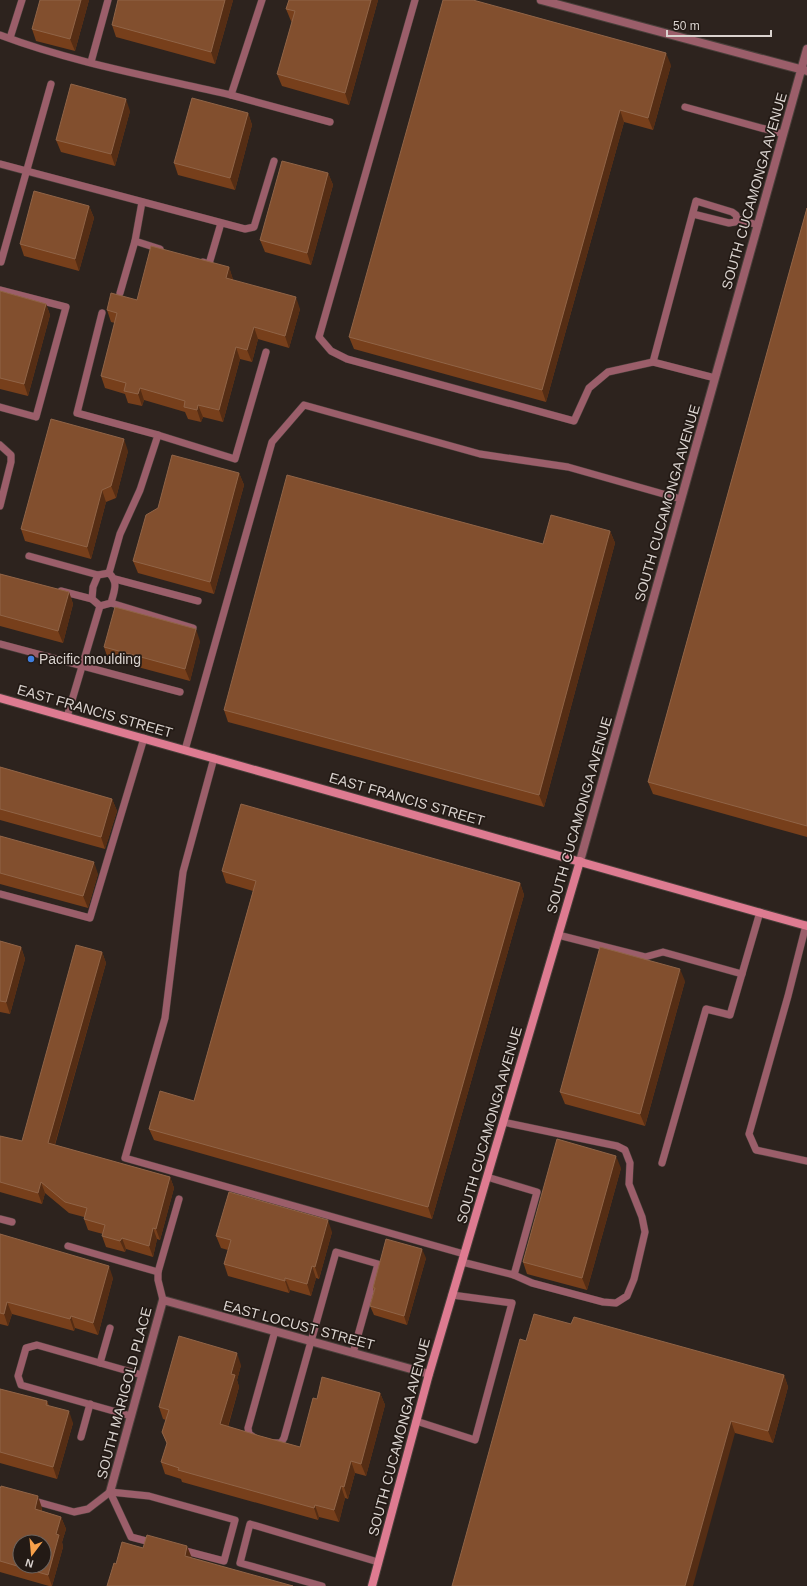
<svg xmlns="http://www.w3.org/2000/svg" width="807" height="1586" font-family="Arial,sans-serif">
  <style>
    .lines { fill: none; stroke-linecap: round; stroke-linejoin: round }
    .lane-casing { stroke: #493f3a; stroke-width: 8 }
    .street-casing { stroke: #493f3a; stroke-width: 10 }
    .secondary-casing { stroke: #493f3a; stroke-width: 10 }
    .lane { stroke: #9b5e6a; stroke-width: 7 }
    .street { stroke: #9b5e6a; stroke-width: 8 }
    .secondary { stroke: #de7b91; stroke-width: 8 }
    .wall { fill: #773f1b }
    .shaded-wall { fill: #552d14 }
    .building { fill: #824f2e; stroke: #906447; fill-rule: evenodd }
    .shop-dot { fill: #3f7fe0; stroke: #231a15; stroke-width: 1.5 }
    .labels { text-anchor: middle; stroke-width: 3.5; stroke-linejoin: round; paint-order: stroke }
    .street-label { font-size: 14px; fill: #dad3cf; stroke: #231a15 }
    .poi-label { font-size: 14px; fill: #dad3cf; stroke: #231a15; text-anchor: start }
  </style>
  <rect width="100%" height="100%" fill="#2d231e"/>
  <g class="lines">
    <!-- lane casing -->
    <g class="lane-casing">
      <g id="lane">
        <polyline points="415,0 319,337 331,351 347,359 574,421 589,388 608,372 653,362"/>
        <path d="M0,35C74,63 154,77 231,95L262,0"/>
        <polyline points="10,38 22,0"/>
        <polyline points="91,62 108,0"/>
        <polyline points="231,95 330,122"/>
        <polyline points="685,107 783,134"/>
        <polyline points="0,164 245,229 254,227 274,161"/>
        <polyline points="693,214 729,223 735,222 737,219"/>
        <polyline points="737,219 758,225"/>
        <polyline points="135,241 142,202"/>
        <polyline points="1,262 51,84"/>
        <polyline points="203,262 209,264 221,223"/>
        <polyline points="0,290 66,307 36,417 0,407"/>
        <polyline points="120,293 135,241 160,249"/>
        <polyline points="102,313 77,413 158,435 140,490 120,534 109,573"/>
        <polyline points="715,378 653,362 696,201 732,212 736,215 737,219"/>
        <polyline points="158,435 235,459 266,352"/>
        <polyline points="0,445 11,455 11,462 0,506"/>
        <polyline points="29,556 98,575"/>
        <path d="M109,573C119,583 114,591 111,603L100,606L92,599L93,587L98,575Z"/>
        <polyline points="115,579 198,601"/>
        <polyline points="61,591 92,599"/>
        <polyline points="111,603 193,628"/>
        <polyline points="0,644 180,692"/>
        <polyline points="67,717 100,606"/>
        <polyline points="185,750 272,442 304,405 480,454 568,467 681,499"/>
        <polyline points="214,758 183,872 165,1018 125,1158 464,1254"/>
        <polyline points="0,894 90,918 144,738"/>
        <polyline points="806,925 788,996 749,1134 756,1150 807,1161"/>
        <polyline points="558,935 645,957 663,952 742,974"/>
        <polyline points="503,1122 617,1146 625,1150 630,1163 629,1184 642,1217 645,1232 634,1279 627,1296 616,1303 603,1302 532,1283 514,1275"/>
        <polyline points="662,1163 706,1009 730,1015 760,912"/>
        <polyline points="0,1219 12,1222"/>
        <polyline points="68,1246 158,1272"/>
        <polyline points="462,1262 514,1275 537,1192 487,1177"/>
        <polyline points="163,1300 158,1280 158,1272 179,1199"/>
        <polyline points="100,1363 110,1328"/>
        <polyline points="131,1416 21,1385 18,1376 26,1348 37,1345 142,1375"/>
        <polyline points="416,1421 475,1440 512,1303 452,1295"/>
        <polyline points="81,1437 90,1404"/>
        <polyline points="255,1438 249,1434 248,1428 275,1331"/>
        <polyline points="273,1443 281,1443 284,1438 336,1252 378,1264 353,1353"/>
        <polyline points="110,1492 131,1537 154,1543"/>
        <polyline points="31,1500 74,1512 88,1509 110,1492 149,1496 235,1520 224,1561 182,1550"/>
        <polyline points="322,1586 240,1563 250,1524 378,1562"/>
      </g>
    </g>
    <!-- street casing -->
    <g class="street-casing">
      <g id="street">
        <polyline points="541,0 807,71"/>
        <polyline points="580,861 807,49"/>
        <polyline points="110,1492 163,1300 429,1374"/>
      </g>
    </g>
    <!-- secondary casing -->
    <g class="secondary-casing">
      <g id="secondary">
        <polyline points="0,698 807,926"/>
        <polyline points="372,1586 429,1374 580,861"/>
      </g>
    </g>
    <!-- lane -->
    <use href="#lane" class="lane"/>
    <!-- street -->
    <use href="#street" class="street"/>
    <!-- secondary -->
    <use href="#secondary" class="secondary"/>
  </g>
  <!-- wall -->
  <g class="wall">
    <polygon points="89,0 75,51 36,41 32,29"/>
    <polygon points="233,0 215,64 116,37 112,25"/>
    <polygon points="289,0 378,0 349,105 282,86 277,74 292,22 291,21 286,9"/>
    <polygon points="671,65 653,130 624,122 546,402 354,349 349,337"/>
    <polygon points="130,111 115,166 61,152 56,140"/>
    <polygon points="248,113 252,125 235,190 178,175 174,163"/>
    <polygon points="328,173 333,185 311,265 265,252 260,240"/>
    <polygon points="89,206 94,218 79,271 24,256 20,244"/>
    <polygon points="807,208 807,837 653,794 648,782"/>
    <polygon points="229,267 233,280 300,309 289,348 258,339 252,362 240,359 223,422 203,417 201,422 188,419 185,412 144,400 142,406 128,403 125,394 105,388 101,376 115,323 111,322 107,310 137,300"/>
    <polygon points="0,291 46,304 50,315 28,396 0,389"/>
    <polygon points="128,451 116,498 106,502 91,559 25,541 21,529"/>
    <polygon points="239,473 244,485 214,594 138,573 133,561"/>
    <polygon points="610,531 615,543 544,807 228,722 224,710 543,544"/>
    <polygon points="0,574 69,592 73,604 63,643 0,626"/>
    <polygon points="200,641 190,681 108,659 104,647"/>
    <polygon points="0,767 112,799 117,811 105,849 0,820"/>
    <polygon points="0,836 98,874 88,908 0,884"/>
    <polygon points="222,871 520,883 524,895 432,1219 154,1140 149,1129 194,1101 253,891 226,883"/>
    <polygon points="0,941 21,947 25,959 10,1014 0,1012"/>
    <polygon points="102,952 106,963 55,1145 170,1177 174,1188 160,1240 157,1239 153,1257 126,1249 125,1252 106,1247 102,1236 103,1234 88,1230 84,1219 84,1217 69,1213 45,1193 42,1204 0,1192 0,1136 22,1141"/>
    <polygon points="685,981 645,1126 565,1104 560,1092"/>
    <polygon points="621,1168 587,1290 527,1274 523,1262"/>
    <polygon points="332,1232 319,1279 316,1278 311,1296 290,1290 289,1293 228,1276 224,1264 228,1250 221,1248 216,1236"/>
    <polygon points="0,1234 113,1278 98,1335 75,1328 74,1331 12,1314 8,1326 0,1324"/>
    <polygon points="426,1258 407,1325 374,1315 370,1306 374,1292 373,1288"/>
    <polygon points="571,1324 784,1375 788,1387 773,1443 735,1433 526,1341"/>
    <polygon points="241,1365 237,1380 239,1387 228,1427 300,1447 317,1399 380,1393 385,1405 366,1476 355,1473 348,1499 345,1498 339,1522 319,1517 318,1520 182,1482 181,1479 165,1474 161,1462 167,1444 162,1432 166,1420 163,1419 159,1407"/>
    <polygon points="0,1389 47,1401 49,1406 73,1423 57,1479 0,1463"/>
    <polygon points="0,1489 42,1508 42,1511 61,1517 66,1529 62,1542 63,1547 52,1586 49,1586 0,1572"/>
  </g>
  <!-- shaded-wall -->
  <g class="shaded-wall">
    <polygon points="81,0 89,0 75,51 70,39"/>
    <polygon points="225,0 233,0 215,64 211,52"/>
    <polygon points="371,0 378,0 349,105 345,93"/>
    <polygon points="666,53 671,65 653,130 648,118"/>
    <polygon points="126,99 130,111 115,166 111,154"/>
    <polygon points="620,110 624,122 546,402 542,390"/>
    <polygon points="248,113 252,125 235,190 230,178"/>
    <polygon points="328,173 333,185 311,265 307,253"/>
    <polygon points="89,206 94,218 79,271 75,259"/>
    <polygon points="229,267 233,279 230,290 226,278"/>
    <polygon points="296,297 300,309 289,348 285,336"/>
    <polygon points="46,304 50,315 28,396 24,384"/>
    <polygon points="254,327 258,339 252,362 247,350"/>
    <polygon points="236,347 240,359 223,422 219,410"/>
    <polygon points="140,388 144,400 142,406 138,394"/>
    <polygon points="198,405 203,417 201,422 197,410"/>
    <polygon points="124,439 128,451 116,498 111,486"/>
    <polygon points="239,473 244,485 214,594 210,582"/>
    <polygon points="102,490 106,502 91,559 87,547"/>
    <polygon points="610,531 615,543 544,807 539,795"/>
    <polygon points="69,592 73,604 63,643 58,631"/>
    <polygon points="196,629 200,641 190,681 185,669"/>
    <polygon points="112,799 117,811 105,849 101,837"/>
    <polygon points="94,862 98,874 88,908 83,896"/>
    <polygon points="520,883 524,895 432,1219 428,1207"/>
    <polygon points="21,947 25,959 10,1014 6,1002"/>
    <polygon points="102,952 106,963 52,1154 48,1143"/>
    <polygon points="680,969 685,981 645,1126 640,1114"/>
    <polygon points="616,1156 621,1168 587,1290 582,1278"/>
    <polygon points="170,1177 174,1188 160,1240 156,1229"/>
    <polygon points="41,1182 45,1193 42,1204 38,1193"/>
    <polygon points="328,1220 332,1232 319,1279 315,1267"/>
    <polygon points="153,1228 157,1239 153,1257 149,1246"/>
    <polygon points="122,1238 126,1249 125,1252 120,1241"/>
    <polygon points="422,1249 426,1258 407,1325 404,1316"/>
    <polygon points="109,1266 113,1278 98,1335 93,1323"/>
    <polygon points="312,1266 316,1278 311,1296 307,1284"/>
    <polygon points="285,1278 290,1290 289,1293 285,1281"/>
    <polygon points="7,1302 12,1314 8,1326 4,1314"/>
    <polygon points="71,1316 75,1328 74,1331 70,1319"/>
    <polygon points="237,1353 241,1365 237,1380 239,1387 225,1436 220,1424 231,1374"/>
    <polygon points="784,1375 788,1387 773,1443 768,1431"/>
    <polygon points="380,1393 385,1405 366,1476 361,1464"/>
    <polygon points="69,1411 73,1423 57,1479 53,1467"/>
    <polygon points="731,1421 735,1433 693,1586 685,1586"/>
    <polygon points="351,1461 355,1473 348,1499 344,1487"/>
    <polygon points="341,1486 345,1498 339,1522 334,1510"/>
    <polygon points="38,1496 42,1508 39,1521 35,1509"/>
    <polygon points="315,1505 319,1517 318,1520 314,1508"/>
    <polygon points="61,1517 66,1529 62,1542 63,1547 52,1586 48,1575 56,1534"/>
    <polygon points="187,1546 192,1558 185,1556"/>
  </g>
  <!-- building -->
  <g class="building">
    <polygon points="40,0 81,0 70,39 32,29"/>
    <polygon points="118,0 225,0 211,52 112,25"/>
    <polygon points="289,0 371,0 345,93 277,74 295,11 286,9"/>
    <polygon points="443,0 473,0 666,53 648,118 620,110 542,390 349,337"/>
    <polygon points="71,84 126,99 111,154 56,140"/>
    <polygon points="192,98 248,113 230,178 174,163"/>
    <polygon points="282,161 328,173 307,253 260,240"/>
    <polygon points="34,191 89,206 75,259 20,244"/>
    <polygon points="807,208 807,826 648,782"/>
    <polygon points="151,246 229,267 226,278 296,297 285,336 254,327 247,350 236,347 219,410 198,405 197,410 184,407 185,401 140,388 138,394 124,391 126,383 101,376 117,313 107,310 111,293 137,300"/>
    <polygon points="0,291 46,304 24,384 0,378"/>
    <polygon points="51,419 124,439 111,486 102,490 87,547 21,529"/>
    <polygon points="172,455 239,473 210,582 133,561 146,515 158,508"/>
    <polygon points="287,475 543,544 551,515 610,531 539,795 224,710"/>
    <polygon points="0,574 69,592 58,631 0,615"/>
    <polygon points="115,607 196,629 185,669 104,647"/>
    <polygon points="0,767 112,799 101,837 0,809"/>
    <polygon points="241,804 520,883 428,1207 149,1129 160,1091 194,1101 256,881 222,871"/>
    <polygon points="0,836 94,862 83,896 0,873"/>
    <polygon points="0,941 21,947 6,1002 0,1001"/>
    <polygon points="76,945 102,952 48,1143 170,1177 156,1229 153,1228 149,1246 122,1238 120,1241 102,1236 105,1225 84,1219 87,1208 65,1202 41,1182 38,1193 0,1182 0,1136 22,1141"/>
    <polygon points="600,947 680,969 640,1114 560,1092"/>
    <polygon points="557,1139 616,1156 582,1278 523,1262"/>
    <polygon points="229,1192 328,1220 315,1267 312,1266 307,1284 285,1278 285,1281 224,1264 231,1240 216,1236"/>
    <polygon points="0,1234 109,1266 93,1323 71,1316 70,1319 7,1302 4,1314 0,1313"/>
    <polygon points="386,1239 422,1249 404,1316 370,1306 375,1288 373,1288"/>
    <polygon points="534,1314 571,1324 574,1317 784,1375 768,1431 731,1421 685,1586 452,1586 520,1339 526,1341"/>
    <polygon points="179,1336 237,1353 231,1374 235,1375 220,1424 260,1436 300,1447 313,1398 317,1399 322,1377 380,1393 361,1464 351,1461 344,1487 341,1486 334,1510 315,1505 314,1508 178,1470 179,1468 161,1462 167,1443 162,1432 169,1410 159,1407"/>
    <polygon points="0,1389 47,1401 46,1405 69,1411 53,1467 0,1452"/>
    <path d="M1,1486L38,1496L35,1509L61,1517L56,1534L59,1535L48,1575L0,1561V1489ZM20,1542H44V1566H20Z"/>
    <polygon points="147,1535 187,1546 185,1556 293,1586 107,1586 114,1563 116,1564 122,1542 143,1548"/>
  </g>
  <!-- markers -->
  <circle class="shop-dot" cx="31" cy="659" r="4"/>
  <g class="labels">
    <!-- street labels -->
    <g class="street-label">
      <text transform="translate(754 191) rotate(-74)" y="5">SOUTH CUCAMONGA AVENUE</text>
      <text transform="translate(667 503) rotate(-74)" y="5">SOUTH CUCAMONGA AVENUE</text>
      <text transform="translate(95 711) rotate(16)" y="5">EAST FRANCIS STREET</text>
      <text transform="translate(407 799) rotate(16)" y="5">EAST FRANCIS STREET</text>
      <text transform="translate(579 815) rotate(-74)" y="5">SOUTH CUCAMONGA AVENUE</text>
      <text transform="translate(489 1125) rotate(-74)" y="5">SOUTH CUCAMONGA AVENUE</text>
      <text transform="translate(299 1325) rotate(15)" y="5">EAST LOCUST STREET</text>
      <text transform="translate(124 1393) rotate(-75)" y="5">SOUTH MARIGOLD PLACE</text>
      <text transform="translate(399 1437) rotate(-75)" y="5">SOUTH CUCAMONGA AVENUE</text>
    </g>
    <!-- poi labels -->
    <g class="poi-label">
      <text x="39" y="664">Pacific moulding</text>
    </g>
  </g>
  <!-- north arrow -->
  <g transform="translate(32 1554) rotate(196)"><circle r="19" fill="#231a15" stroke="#6c645f"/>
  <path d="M0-3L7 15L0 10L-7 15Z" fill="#f8a14a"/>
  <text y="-6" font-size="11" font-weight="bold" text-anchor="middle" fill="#dad3cf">N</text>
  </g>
  <!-- scale -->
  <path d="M667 30v6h104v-6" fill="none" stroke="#dad3cf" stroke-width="2"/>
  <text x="673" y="30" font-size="12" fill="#dad3cf" stroke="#231a15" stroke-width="3" paint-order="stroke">50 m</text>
</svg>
